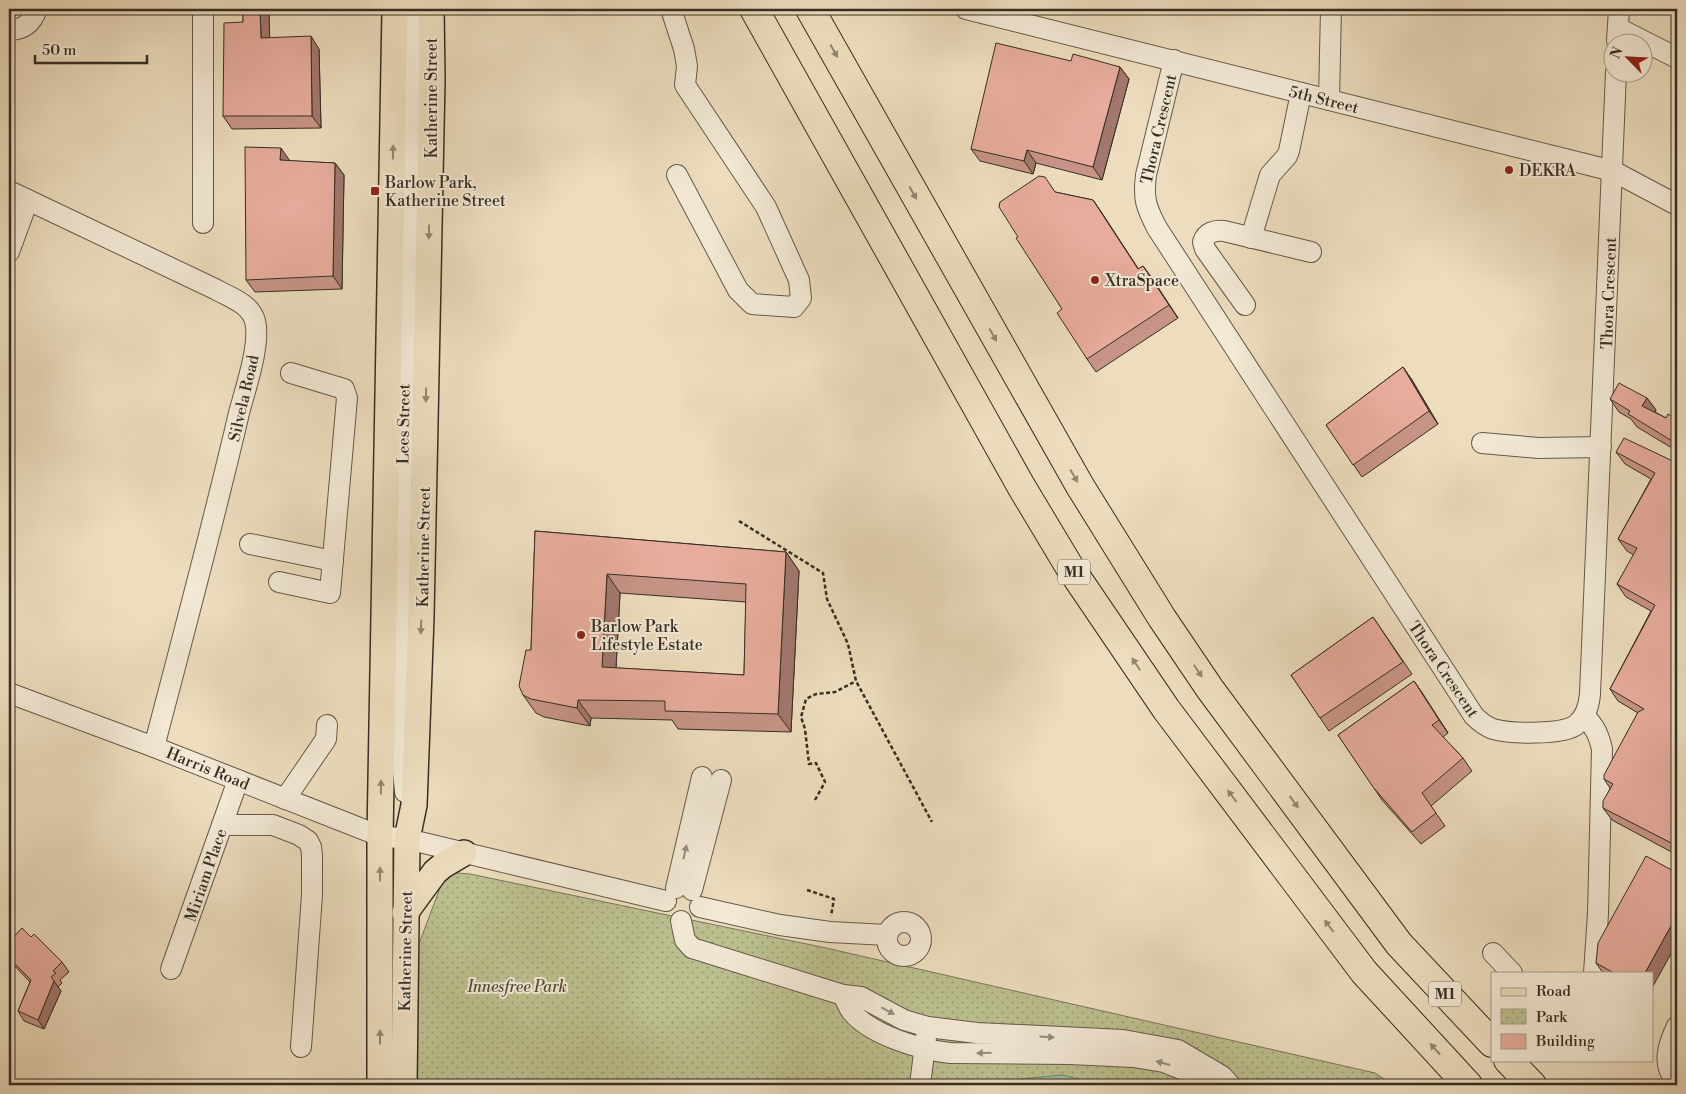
<svg xmlns="http://www.w3.org/2000/svg" width="1686" height="1094" font-family="'Libre Bodoni',serif">
  <style>
    .park { fill: url(#park-dots); stroke: #79775a }
    .water { fill: #9abdab; stroke: #728475 }
    .lines { fill: none; stroke-linecap: round; stroke-linejoin: round }
    .shore { stroke: #687668; stroke-width: 1 }
    .minor-casing { stroke: #645a4a; stroke-width: 22 }
    .major-casing { stroke: #362e24; stroke-width: 28 }
    .highway-casing { stroke: #362e24; stroke-width: 30 }
    .path { stroke: #362e24; stroke-width: 2.5; stroke-dasharray: 4 2.5; stroke-linecap: butt }
    .minor { stroke: #f3e9d5; stroke-width: 20 }
    .major { stroke: #edddbe; stroke-width: 25 }
    .highway { stroke: #edddbe; stroke-width: 28 }
    .wall { fill: #c79487; stroke: #362e24; fill-rule: evenodd }
    .shaded-wall { fill: #a2786e; stroke: #362e24 }
    .building { fill: #e7ac9d; stroke: #362e24; fill-rule: evenodd }
    .oneway { fill: #928671 }
    .oneway2 { fill: #948c7c }
    .poi-dot { fill: #8f2418; stroke: #f3e9d5; stroke-width: 2 }
    .labels { text-anchor: middle; stroke-width: 4; stroke-linejoin: round; paint-order: stroke }
    .shield { fill: #f3e9d5; stroke: #6f6659; stroke-width: 1 }
    .shield-label { font-size: 15px; font-weight: bold; fill: #362e24 }
    .street-label { font-size: 16px; fill: #362e24; stroke: #f3e9d5 }
    .poi-label { font-size: 16px; fill: #362e24; stroke: #f3e9d5; text-anchor: start }
    .park-label { font-size: 16px; font-style: italic; fill: #514b39; stroke: #f3e9d5 }
  </style>
  <defs>
    <pattern id="park-dots" width="8" height="8" patternUnits="userSpaceOnUse" patternTransform="scale(1.25)"><rect width="8" height="8" fill="#bcc08f"/><path d="M2 2h.1M6 6h.1" fill="none" stroke="#9a9c75" stroke-width="1.8" stroke-linecap="round"/></pattern>
  </defs>
  <rect width="100%" height="100%" fill="#edddbe"/>
  <filter id="stains"><feTurbulence type="fractalNoise" baseFrequency=".004" numOctaves="4"/><feColorMatrix values="0 0 0 0 .2 0 0 0 0 .09 0 0 0 0 .02 0 0 0 .5 -.17"/></filter>
  <radialGradient id="worn" r=".72"><stop offset=".6" stop-color="#630" stop-opacity="0"/><stop offset="1" stop-color="#630" stop-opacity=".3"/></radialGradient>
  <!-- park -->
  <polygon class="park" points="446,872 470,874 826,948 1375,1073 1393,1085 412,1085 417,949"/>
  <!-- water -->
  <polygon class="water" points="1062,1075 1104,1085 996,1085 1010,1080"/>
  <g class="lines">
    <!-- shore -->
    <polyline class="shore" points="1011,1085 1062,1080 1082,1085"/>
    <!-- minor casing -->
    <g class="minor-casing">
      <g id="minor">
        <polyline points="203,9 203,223"/>
        <polyline points="671,9 684,49 687,66 685,85 766,207 799,280 801,298 794,307 752,304 738,290 677,175"/>
        <polyline points="966,9 1613,171 1677,205"/>
        <polyline points="1618,28 1677,58"/>
        <path d="M9,30C24,30 32,23 37,9"/>
        <polyline points="1617,41 1619,9"/>
        <path d="M1174,60L1146,175C1143,199 1146,207 1157,228L1474,716C1480,722 1485,726 1493,729C1510,734 1562,735 1576,725C1586,717 1589,706 1590,694L1616,72"/>
        <polyline points="1329,100 1331,9"/>
        <path d="M9,191L215,289C229,297 250,303 255,321C261,344 245,390 239,413C213,525 183,636 154,747"/>
        <polyline points="1251,238 1270,175 1287,156 1289,151 1301,93"/>
        <polyline points="9,252 28,200"/>
        <path d="M1245,305L1205,249L1203,242C1206,232 1215,230 1224,231L1311,252"/>
        <polyline points="1482,443 1539,448 1601,447"/>
        <polyline points="250,544 333,561"/>
        <polyline points="279,582 330,593 347,398 344,389 291,373"/>
        <polyline points="9,693 154,747 380,836 407,839 666,901"/>
        <path d="M1584,716C1595,726 1599,736 1602,749L1598,914L1594,973"/>
        <polyline points="405,792 397,705 412,9"/>
        <polyline points="285,799 326,739 327,725"/>
        <polyline points="222,825 273,825 299,835 308,841 311,847 312,856 312,895 301,1047"/>
        <polyline points="676,888 702,777"/>
        <polyline points="692,890 721,780"/>
        <polyline points="700,907 780,925 830,932 887,935"/>
        <polyline points="681,921 685,940 692,948 843,995 861,997 904,1020 928,1027 977,1033 1123,1040 1178,1050 1222,1076 1230,1085"/>
        <circle cx="904" cy="939" r="17"/>
        <polyline points="1493,953 1512,973"/>
        <polyline points="171,969 238,780"/>
        <path d="M843,995C846,1000 848,1007 852,1012C871,1035 921,1050 950,1053L1070,1054L1133,1057L1164,1062L1191,1073L1205,1085"/>
        <path d="M1677,1026C1668,1045 1661,1065 1677,1082"/>
        <polyline points="920,1085 926,1037"/>
      </g>
    </g>
    <!-- major casing -->
    <g class="major-casing">
      <g id="major">
        <polyline points="405,913 435,872 442,866 464,853"/>
        <polyline points="380,1085 380,836 395,9"/>
        <polyline points="404,1085 407,839 414,805 421,617 432,80 431,9"/>
      </g>
    </g>
    <!-- highway casing -->
    <g class="highway-casing">
      <g id="highway">
        <polyline points="754,9 1021,486 1069,566 1166,709 1364,972 1468,1085"/>
        <polyline points="810,9 1080,486 1162,618 1210,689 1399,944 1492,1043"/>
        <polyline points="1508,1060 1532,1085"/>
      </g>
    </g>
    <!-- path -->
    <g class="path">
      <polyline points="739,521 823,573 827,599 848,644 856,681 932,822"/>
      <polyline points="815,800 825,782 816,763 809,764 805,729 801,717 806,699 816,694 835,692 856,681"/>
      <polyline points="807,890 834,899 831,916"/>
    </g>
    <!-- minor -->
    <use href="#minor" class="minor"/>
    <!-- major -->
    <use href="#major" class="major"/>
    <!-- highway -->
    <use href="#highway" class="highway"/>
  </g>
  <!-- wall -->
  <g class="wall">
    <polygon points="243,9 345,9 269,12 269,38 319,49 321,128 232,129 223,116 243,22"/>
    <polygon points="1071,61 1120,67 1129,79 1102,180 1036,163 1033,174 980,161 971,149"/>
    <polygon points="290,161 335,163 344,175 342,289 255,292 246,280"/>
    <polygon points="1055,192 1093,200 1138,269 1143,266 1178,318 1096,372 1087,359 1062,309 1018,237"/>
    <polygon points="1403,367 1412,380 1438,424 1362,477 1326,425"/>
    <polygon points="1647,398 1656,410 1655,412 1666,418 1677,419 1677,451 1637,427 1631,419 1619,412 1610,399"/>
    <polygon points="1616,452 1677,463 1677,855 1612,820 1603,808 1610,788 1604,779 1638,713 1618,701 1610,689 1651,611 1626,597 1617,584 1634,555 1627,551 1618,539 1651,479 1625,464"/>
    <path d="M535,531L786,552L799,571L791,732L678,729L672,720L591,718L590,726L544,717L536,713L523,695L531,650ZM620,593L746,602L744,675L616,668Z"/>
    <polygon points="1373,617 1412,674 1329,731 1291,675"/>
    <polygon points="1414,681 1448,733 1443,737 1463,758 1472,771 1431,806 1445,826 1421,844 1382,800 1338,735"/>
    <polygon points="31,937 62,962 69,972 60,980 62,983 58,987 61,991 44,1029 24,1021 18,1011 30,982 9,960 9,942"/>
    <polygon points="1596,963 1652,973 1603,973"/>
  </g>
  <!-- shaded-wall -->
  <g class="shaded-wall">
    <polygon points="260,9 267,9 269,12 270,51 261,38"/>
    <polygon points="311,36 319,49 321,128 312,116"/>
    <polygon points="1120,67 1129,79 1102,180 1093,167"/>
    <polygon points="281,148 290,161 280,160"/>
    <polygon points="1027,150 1036,163 1033,174 1024,161"/>
    <polygon points="335,163 344,175 342,289 333,276"/>
    <polygon points="1093,200 1102,213 1147,282 1138,269"/>
    <polygon points="1143,266 1152,278 1178,318 1169,305"/>
    <polygon points="1403,367 1412,380 1438,424 1429,411"/>
    <polygon points="1647,398 1656,410 1651,419 1642,406"/>
    <polygon points="786,552 799,571 791,732 778,714"/>
    <polygon points="607,574 620,593 615,686 602,667"/>
    <polygon points="1414,681 1423,694 1448,733 1439,720"/>
    <polygon points="578,700 591,718 590,726 577,708"/>
    <polygon points="1677,915 1677,943 1652,988 1652,973 1645,973"/>
    <polygon points="54,981 61,991 44,1029 38,1020"/>
  </g>
  <!-- building -->
  <g class="building">
    <polygon points="243,9 260,9 261,38 311,36 312,116 223,116 224,23 243,22"/>
    <polygon points="996,43 1071,61 1073,54 1120,67 1093,167 1027,150 1024,161 971,149"/>
    <polygon points="245,147 281,148 280,160 335,163 333,276 246,280"/>
    <polygon points="1039,176 1045,177 1055,192 1093,200 1138,269 1143,266 1169,305 1087,359 1057,313 1062,309 1016,238 1018,237 999,207 1000,202"/>
    <polygon points="1403,367 1429,411 1353,465 1326,425"/>
    <polygon points="1619,383 1647,398 1642,406 1666,418 1668,414 1677,419 1677,444 1628,414 1630,411 1610,399"/>
    <polygon points="1624,438 1677,463 1677,846 1603,808 1603,801 1613,784 1604,779 1604,775 1638,712 1644,709 1610,689 1655,605 1617,584 1637,548 1618,539 1655,473 1616,452"/>
    <path d="M535,531L786,552L778,714L665,711V701L578,700L577,708L531,699L523,695L519,686L526,650H531ZM607,574L746,584L744,675L602,667Z"/>
    <polygon points="1373,617 1403,662 1320,718 1291,675"/>
    <polygon points="1414,681 1439,720 1432,725 1463,758 1422,793 1436,813 1412,832 1373,787 1338,735"/>
    <polygon points="1646,856 1677,873 1677,915 1645,973 1614,973 1596,963 1598,943"/>
    <polygon points="22,928 31,937 34,934 62,962 53,971 56,973 51,977 54,981 38,1020 18,1011 31,980 9,958 9,942"/>
  </g>
  <!-- one-way arrows -->
  <defs><path id="oneway-solid" d="M-6-.8H1V-3.2L6.5 0L1 3.2V.8H-6Z" transform="scale(1.25)"/></defs>
  <g class="oneway">
    <use href="#oneway-solid" transform="translate(834 51) rotate(61)"/>
    <use href="#oneway-solid" transform="translate(393 152) rotate(-89)"/>
    <use href="#oneway-solid" transform="translate(913 193) rotate(61)"/>
    <use href="#oneway-solid" transform="translate(429 232) rotate(91)"/>
    <use href="#oneway-solid" transform="translate(993 335) rotate(61)"/>
    <use href="#oneway-solid" transform="translate(426 395) rotate(91)"/>
    <use href="#oneway-solid" transform="translate(1074 476) rotate(60)"/>
    <use href="#oneway-solid" transform="translate(421 627) rotate(92)"/>
    <use href="#oneway-solid" transform="translate(1136 664) rotate(-124)"/>
    <use href="#oneway-solid" transform="translate(1198 671) rotate(56)"/>
    <use href="#oneway-solid" transform="translate(381 787) rotate(-89)"/>
    <use href="#oneway-solid" transform="translate(1232 796) rotate(-127)"/>
    <use href="#oneway-solid" transform="translate(1294 802) rotate(54)"/>
    <use href="#oneway-solid" transform="translate(380 874) rotate(-90)"/>
    <use href="#oneway-solid" transform="translate(1329 926) rotate(-127)"/>
    <use href="#oneway-solid" transform="translate(380 1037) rotate(-90)"/>
    <use href="#oneway-solid" transform="translate(1435 1049) rotate(-133)"/>
  </g>
  <g class="oneway2">
    <use href="#oneway-solid" transform="translate(685 852) rotate(-77)"/>
    <use href="#oneway-solid" transform="translate(888 1011) rotate(28)"/>
    <use href="#oneway-solid" transform="translate(1047 1037) rotate(3)"/>
    <use href="#oneway-solid" transform="translate(984 1053) rotate(179)"/>
    <use href="#oneway-solid" transform="translate(1163 1063) rotate(-165)"/>
  </g>
  <!-- markers -->
  <g class="poi-dot">
    <circle cx="1509" cy="170" r="5"/>
    <rect x="370" y="186" width="10" height="10" rx="2.5"/>
    <circle cx="1095" cy="280" r="5"/>
    <circle cx="581" cy="635" r="5"/>
  </g>
  <g class="labels">
    <!-- shield labels -->
    <g class="shield">
      <rect x="1058" y="559.5" width="32" height="25" rx="4"/>
      <rect x="1429" y="981.5" width="32" height="25" rx="4"/>
    </g>
    <g class="shield-label">
      <text x="1074" y="577">M1</text>
      <text x="1445" y="999">M1</text>
    </g>
    <!-- street labels -->
    <g class="street-label">
      <text transform="translate(431 98) rotate(-90)" y="6">Katherine Street</text>
      <text transform="translate(1324 99) rotate(14)" y="6">5th Street</text>
      <text transform="translate(1158 129) rotate(-77)" y="6">Thora Crescent</text>
      <text transform="translate(1608 293) rotate(-88)" y="6">Thora Crescent</text>
      <text transform="translate(243 398) rotate(-77)" y="6">Silvela Road</text>
      <text transform="translate(403 424) rotate(-89)" y="6">Lees Street</text>
      <text transform="translate(423 547) rotate(-89)" y="6">Katherine Street</text>
      <text transform="translate(1444 669) rotate(56)" y="6">Thora Crescent</text>
      <text transform="translate(208 768) rotate(22)" y="6">Harris Road</text>
      <text transform="translate(205 875) rotate(-71)" y="6">Miriam Place</text>
      <text transform="translate(405 951) rotate(-89)" y="6">Katherine Street</text>
    </g>
    <!-- poi labels -->
    <g class="poi-label">
      <text x="1519" y="176">DEKRA</text>
      <text x="385" y="188">Barlow Park,<tspan x="385" dy="18">Katherine Street</tspan></text>
      <text x="1105" y="286">XtraSpace</text>
      <text x="591" y="632">Barlow Park<tspan x="591" dy="18">Lifestyle Estate</tspan></text>
    </g>
    <!-- park labels -->
    <g class="park-label">
      <text x="517" y="992">Innesfree Park</text>
    </g>
  </g>
  <!-- margin -->
  <rect width="1686" height="1094" fill="none" stroke="#edddbe" stroke-width="30"/>
  <rect x="10" y="10" width="1666" height="1074" fill="none" stroke="#362e24" stroke-width="2.5"/>
  <rect x="15" y="15" width="1656" height="1064" fill="none" stroke="#362e24"/>
  <!-- legend -->
  <rect x="1491" y="972" width="162" height="90" fill="#f3e9d5" stroke="#a79e8e"/>
  <rect x="1501" y="988" width="25" height="8" fill="#edddbe" stroke="#a79e8e"/>
  <text x="1536" y="996" font-size="15" fill="#362e24">Road</text>
  <rect x="1501" y="1009" width="25" height="15" fill="url(#park-dots)" stroke="#a79e8e"/>
  <text x="1536" y="1022" font-size="15" fill="#362e24">Park</text>
  <rect x="1501" y="1034" width="25" height="15" fill="#e7ac9d" stroke="#a79e8e"/>
  <text x="1536" y="1046" font-size="15" fill="#362e24">Building</text>
  <!-- north arrow -->
  <g transform="translate(1628 58) rotate(294)"><circle r="24" fill="#f3e9d5" stroke="#a79e8e"/>
  <path d="M0-4L9 19L0 12L-9 19Z" fill="#8f2418"/>
  <text y="-8" font-size="14" font-weight="bold" text-anchor="middle" fill="#362e24">N</text>
  </g>
  <!-- scale -->
  <path d="M35 55v8h112v-8" fill="none" stroke="#362e24" stroke-width="2.5"/>
  <text x="42" y="55" font-size="15" fill="#362e24" stroke="#f3e9d5" stroke-width="4" paint-order="stroke">50 m</text>
  <rect width="100%" height="100%" filter="url(#stains)"/>
  <rect width="100%" height="100%" fill="url(#worn)"/>
</svg>
